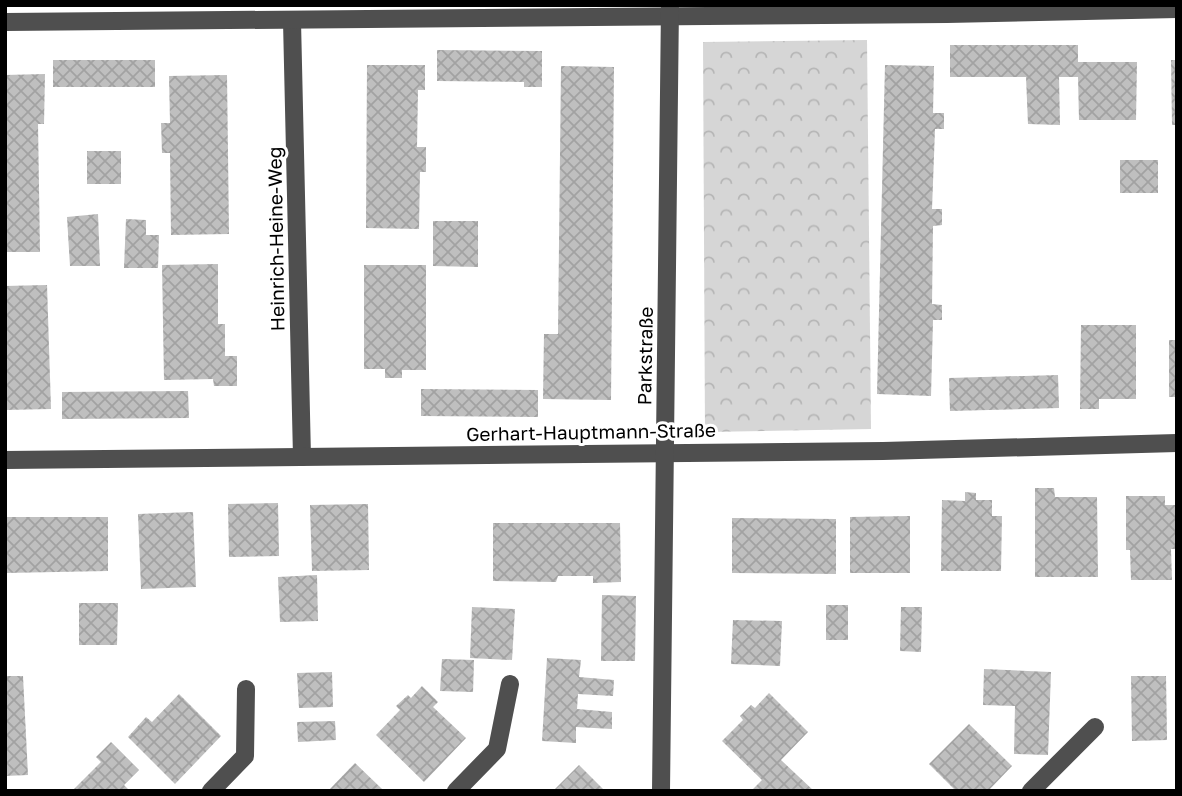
<svg xmlns="http://www.w3.org/2000/svg" width="1182" height="796" font-family="'Golos Text',sans-serif">
  <style>
    .park { fill: url(#park-crowns) }
    .building { fill: url(#building-cross-hatch) }
    .lines { fill: none; stroke-linecap: round; stroke-linejoin: round }
    .minor { stroke: #4f4f4f; stroke-width: 18 }
    .labels { text-anchor: middle; stroke-width: 6; stroke-linejoin: round; paint-order: stroke }
    .street-label { font-size: 19px; fill: #000; stroke: #fff }
  </style>
  <defs>
    <pattern id="park-crowns" width="20" height="18" patternUnits="userSpaceOnUse" patternTransform="scale(1.75)"><rect width="20" height="18" fill="#d6d6d6"/><path d="M2 6a3 3 0 1 1 6 0M12 15a3 3 0 1 1 6 0" fill="none" stroke="#b6b6b6"/></pattern>
    <pattern id="building-cross-hatch" width="8" height="8" patternUnits="userSpaceOnUse" patternTransform="scale(1.75)"><rect width="8" height="8" fill="#bfbfbf"/><path d="M0 0l8 8M0 8l8-8" fill="none" stroke="#a2a2a2"/></pattern>
  </defs>
  <rect width="100%" height="100%" fill="#fff"/>
  <!-- park -->
  <polygon class="park" points="867,40 871,429 705,432 703,42"/>
  <!-- building -->
  <g class="building">
    <polygon points="950,45 1078,45 1078,62 1137,62 1136,120 1079,120 1078,77 1059,77 1060,125 1028,124 1026,77 950,77"/>
    <polygon points="437,50 542,51 542,87 524,87 524,82 437,81"/>
    <rect x="53" y="60" width="102" height="27"/>
    <polygon points="1171,60 1177,60 1177,125 1172,125"/>
    <polygon points="367,65 425,65 425,90 418,90 417,147 426,147 426,172 420,172 419,229 366,228"/>
    <polygon points="885,65 934,66 933,113 944,113 944,129 935,129 932,209 942,209 942,225 933,226 932,304 942,305 942,320 933,320 931,396 877,394"/>
    <polygon points="561,66 614,67 611,400 543,399 544,334 558,334"/>
    <polygon points="45,74 44,124 38,124 40,252 5,252 5,75"/>
    <polygon points="227,75 229,234 171,235 170,153 162,153 161,123 170,123 169,76"/>
    <rect x="87" y="151" width="34" height="33"/>
    <rect x="1120" y="160" width="38" height="33"/>
    <polygon points="98,214 100,266 70,266 67,217"/>
    <polygon points="126,219 146,220 146,235 159,235 158,268 124,268"/>
    <polygon points="433,221 478,221 478,267 433,266"/>
    <polygon points="218,264 218,324 225,324 225,356 237,356 237,386 214,386 213,379 164,380 162,265"/>
    <polygon points="364,265 426,265 426,370 402,370 402,378 385,378 385,369 364,369"/>
    <polygon points="47,285 51,409 5,410 5,286"/>
    <polygon points="1081,325 1136,325 1136,399 1099,399 1099,409 1080,409"/>
    <rect x="1169" y="340" width="8" height="57"/>
    <polygon points="1058,375 1059,408 950,411 949,378"/>
    <polygon points="421,389 538,390 538,417 421,416"/>
    <polygon points="188,391 189,418 62,419 62,392"/>
    <polygon points="1035,488 1054,488 1055,497 1097,497 1098,577 1035,577"/>
    <polygon points="965,492 976,493 976,500 992,500 992,516 1002,516 1001,571 941,571 942,500 965,501"/>
    <polygon points="1126,496 1165,496 1165,505 1177,505 1177,549 1171,549 1172,580 1131,580 1130,550 1126,550"/>
    <polygon points="278,503 279,556 229,557 228,504"/>
    <polygon points="368,504 369,570 312,571 310,505"/>
    <polygon points="193,512 196,587 141,589 138,514"/>
    <polygon points="910,516 910,573 850,573 850,517"/>
    <polygon points="5,517 108,517 108,571 5,573"/>
    <polygon points="732,518 836,519 836,574 732,573"/>
    <polygon points="493,523 620,523 621,582 593,583 593,576 558,576 556,582 493,581"/>
    <polygon points="317,575 318,621 280,622 278,577"/>
    <polygon points="602,595 636,596 635,661 601,661"/>
    <polygon points="79,603 118,603 117,645 79,645"/>
    <rect x="826" y="605" width="22" height="35"/>
    <polygon points="472,607 515,609 512,660 470,658"/>
    <polygon points="901,607 922,607 921,652 900,651"/>
    <polygon points="733,620 782,621 780,666 731,664"/>
    <polygon points="547,658 581,660 579,677 614,680 613,696 578,694 577,709 612,712 612,729 576,727 576,743 542,741"/>
    <polygon points="442,659 474,660 473,692 440,691"/>
    <polygon points="984,669 1051,672 1048,755 1014,754 1015,706 983,705"/>
    <polygon points="332,672 333,707 299,708 297,673"/>
    <polygon points="5,676 23,676 28,775 5,776"/>
    <polygon points="1131,676 1166,676 1167,740 1132,741"/>
    <polygon points="422,686 438,702 433,707 466,738 424,782 376,735 400,710 396,706 408,695 411,698"/>
    <polygon points="769,693 808,732 781,760 814,791 751,791 762,780 722,741 743,720 740,716 751,705 755,708"/>
    <polygon points="179,694 221,736 175,784 128,737 146,717 152,722"/>
    <polygon points="335,721 336,740 298,742 297,722"/>
    <polygon points="969,724 1012,766 988,791 956,791 929,764"/>
    <polygon points="111,742 139,770 124,785 130,791 72,791 101,762 96,757"/>
    <polygon points="355,763 384,791 328,791"/>
    <polygon points="579,765 605,791 553,791"/>
  </g>
  <g class="lines">
    <!-- minor -->
    <g class="minor">
      <polyline points="292,21 302,457"/>
      <polyline points="5,22 947,14 1177,9"/>
      <polyline points="5,460 883,451 1177,443"/>
      <polyline points="211,791 245,756 246,689"/>
      <polyline points="456,791 497,749 510,684"/>
      <polyline points="661,791 670,5"/>
      <polyline points="1031,791 1095,727"/>
    </g>
  </g>
  <g class="labels">
    <!-- street labels -->
    <g class="street-label">
      <text transform="translate(276 239) rotate(-91)" y="7">Heinrich-Heine-Weg</text>
      <text transform="translate(645 356) rotate(-89)" y="7">Parkstraße</text>
      <text transform="translate(591 432) rotate(-1)" y="7">Gerhart-Hauptmann-Straße</text>
    </g>
  </g>
  <!-- border -->
  <rect width="1182" height="796" fill="none" stroke="#000000" stroke-width="14"/>
</svg>
